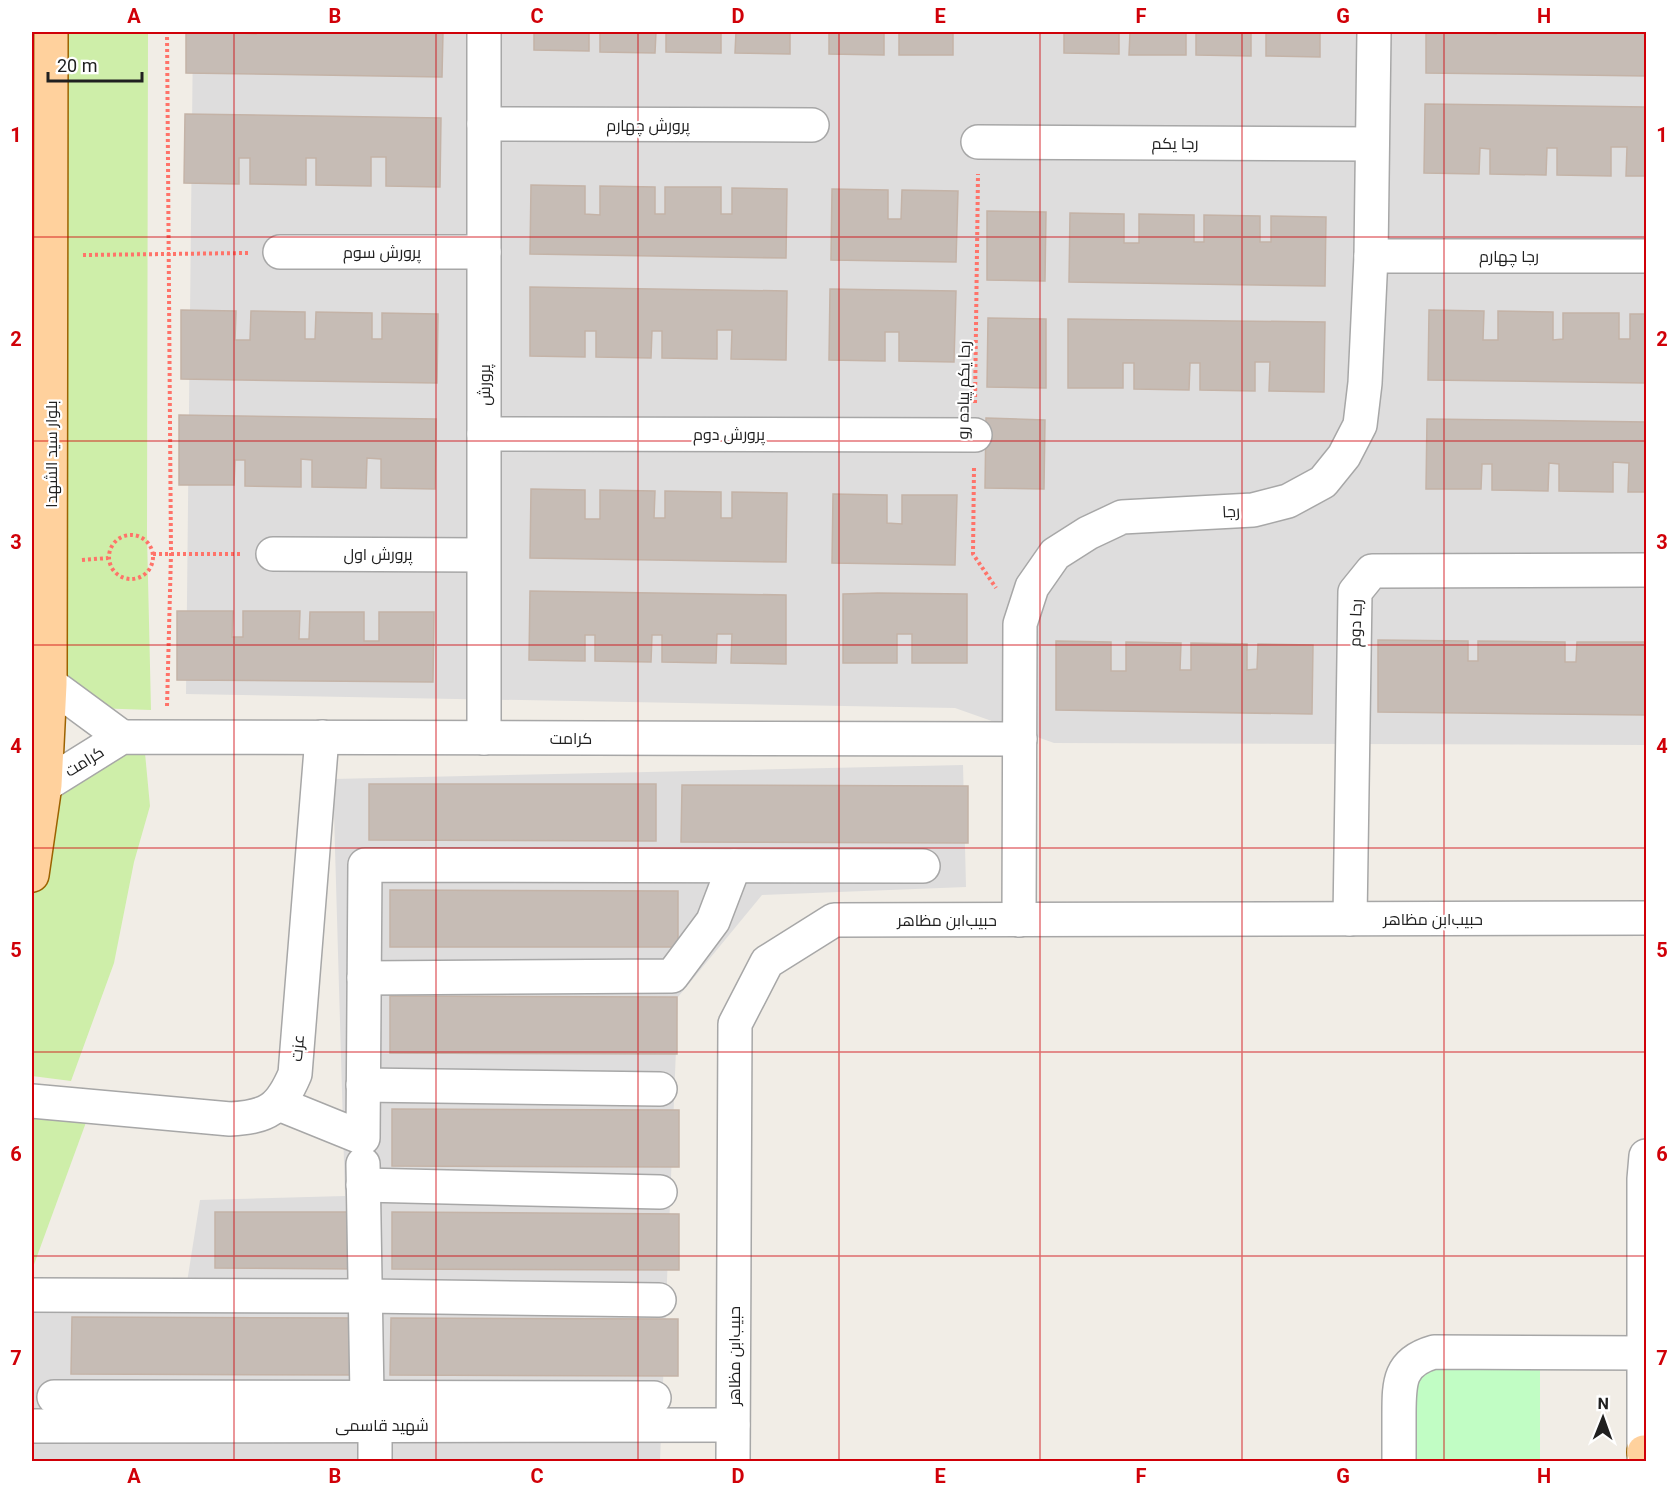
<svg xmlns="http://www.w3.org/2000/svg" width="1678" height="1493" font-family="Roboto,Cairo,sans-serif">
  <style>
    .residential { fill: #dedddd }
    .grass { fill: #ceeea9 }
    .park { fill: #c1fdc4 }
    .building { fill: #c6bcb5; stroke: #c4b3a7; stroke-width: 1.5 }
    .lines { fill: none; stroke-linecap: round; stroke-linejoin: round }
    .minor-casing { stroke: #a7a7a7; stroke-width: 36 }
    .major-casing { stroke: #9c6200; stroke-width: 36 }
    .path { stroke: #ff7369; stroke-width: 4; stroke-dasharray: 3 3; stroke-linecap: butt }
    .minor { stroke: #fff; stroke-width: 33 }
    .major { stroke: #ffd19d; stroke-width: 33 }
    .grid { fill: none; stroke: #d00008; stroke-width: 1.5; stroke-opacity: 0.55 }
    .labels { text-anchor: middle; stroke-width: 4.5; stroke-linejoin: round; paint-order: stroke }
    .street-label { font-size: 16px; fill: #202020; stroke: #fff }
    .neatline { fill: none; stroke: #d00008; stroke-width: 2 }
    .grid-label { font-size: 20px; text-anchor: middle; font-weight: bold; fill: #d00008 }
  </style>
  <rect width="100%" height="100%" fill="#f1ede6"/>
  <!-- residential -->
  <g class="residential">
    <polygon points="193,32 1646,32 1646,745 1054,743 955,708 186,694"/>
    <polygon points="963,765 966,887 762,895 678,997 660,1461 32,1461 32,1298 185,1295 200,1200 345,1196 333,779"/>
  </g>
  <!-- grass -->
  <g class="grass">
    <polygon points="58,32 148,32 147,535 151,710 93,708 52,670"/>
    <polygon points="145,753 150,806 134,862 114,963 71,1081 32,1076 32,879 55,792 108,757"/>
    <polygon points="32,1101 92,1106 32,1270"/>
  </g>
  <!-- park -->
  <polygon class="park" points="1436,1368 1540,1369 1540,1461 1416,1462 1416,1388 1420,1377"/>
  <!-- building -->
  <g class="building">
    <polygon points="186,32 241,32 241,33 256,34 256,32 443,32 442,77 186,73"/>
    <polygon points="534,32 589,32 589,51 534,50"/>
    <polygon points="600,32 656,32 655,53 600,52"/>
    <polygon points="666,32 721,32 721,53 666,52"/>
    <polygon points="736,32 790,32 790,54 735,53"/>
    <polygon points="829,32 884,32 884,55 829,54"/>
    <rect x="899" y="32" width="54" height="23"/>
    <polygon points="1064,32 1119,32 1119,54 1064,53"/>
    <polygon points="1130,32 1186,32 1186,55 1129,55"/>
    <polygon points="1196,32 1251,32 1251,56 1196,55"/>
    <polygon points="1266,32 1320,32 1320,57 1266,56"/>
    <polygon points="1426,32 1481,32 1481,33 1496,34 1496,32 1646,32 1646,76 1426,73"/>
    <polygon points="1425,104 1646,107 1646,176 1626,176 1627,147 1611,147 1611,176 1557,175 1557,148 1547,148 1546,175 1490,174 1490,149 1480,148 1479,174 1424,173"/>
    <polygon points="185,114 441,118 440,187 386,186 386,157 371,157 371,186 316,185 316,158 306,158 306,185 250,184 250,158 239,158 239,184 184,183"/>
    <polygon points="531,185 585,186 585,214 600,215 600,186 655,187 655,214 665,214 665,187 721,187 721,214 732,214 732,188 787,189 786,258 530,254"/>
    <polygon points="832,189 888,190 888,219 901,219 902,190 958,191 956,262 831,260"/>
    <polygon points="987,211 1046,212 1045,281 987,280"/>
    <polygon points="1070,213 1124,214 1124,243 1139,243 1139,214 1194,215 1194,242 1204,242 1204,215 1260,216 1260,242 1271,242 1271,216 1326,217 1325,286 1069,282"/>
    <polygon points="530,287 787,291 786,360 731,359 732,330 717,330 717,359 662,358 662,331 652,331 651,358 596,357 596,331 585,331 585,357 530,356"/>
    <polygon points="830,289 956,291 954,362 899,361 899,332 885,332 885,361 829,360"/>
    <polygon points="181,310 236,311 235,340 250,340 251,311 305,312 305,339 315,339 316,312 372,313 372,339 382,339 382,313 438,314 437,383 181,379"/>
    <polygon points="1429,310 1484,311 1483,340 1498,340 1498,311 1553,312 1553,340 1563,339 1563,313 1619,313 1619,339 1630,339 1630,314 1646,314 1646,383 1428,380"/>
    <polygon points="988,318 1046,319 1046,388 987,387"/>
    <polygon points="1068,319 1325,322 1324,392 1269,391 1270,362 1255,362 1255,391 1200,390 1200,363 1190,363 1189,390 1134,389 1134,363 1123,363 1123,388 1068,388"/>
    <polygon points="179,415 436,419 435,489 381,488 381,459 367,458 366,488 312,487 312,460 301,459 301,487 245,486 245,460 235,460 234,485 179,485"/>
    <polygon points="986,418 1045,420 1044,489 985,488"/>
    <polygon points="1427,419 1646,422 1646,492 1628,492 1629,463 1613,462 1613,492 1559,491 1559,464 1549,463 1548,491 1492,490 1492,464 1482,464 1481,489 1426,489"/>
    <polygon points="531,489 585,490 585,519 600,519 600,490 655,491 654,518 665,518 665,491 721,492 721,518 732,518 732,492 787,493 786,562 530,558"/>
    <polygon points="833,494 887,495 887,523 902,524 902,495 957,495 955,565 832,563"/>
    <polygon points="530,591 786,595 786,664 731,663 732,634 717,634 716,663 662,662 662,635 652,635 651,662 595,661 595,635 585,635 585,661 529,660"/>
    <polygon points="878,593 967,594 967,663 912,663 912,634 897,634 897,663 843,663 843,594"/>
    <polygon points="177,611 233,611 232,637 243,637 243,611 300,611 299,639 309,639 310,612 364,612 364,641 379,641 379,612 434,612 433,682 177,680"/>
    <polygon points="1378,640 1468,641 1468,661 1478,661 1478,641 1565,642 1565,662 1576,662 1577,642 1646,642 1646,715 1378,712"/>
    <polygon points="1056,641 1111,642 1111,671 1126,671 1126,642 1181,643 1180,670 1191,670 1191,643 1247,644 1247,670 1257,669 1258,644 1313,645 1312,714 1056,710"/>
    <polygon points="369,784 656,784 656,841 369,840"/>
    <polygon points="682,785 968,786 968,843 681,842"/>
    <polygon points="390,890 678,891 678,947 390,947"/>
    <polygon points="390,996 677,997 677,1054 390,1053"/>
    <polygon points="392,1109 679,1110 679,1167 392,1166"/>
    <polygon points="215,1212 361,1212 361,1269 215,1268"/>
    <polygon points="392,1212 679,1214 679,1270 392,1269"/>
    <polygon points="72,1317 358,1318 358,1375 71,1374"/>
    <polygon points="391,1318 678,1319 678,1376 390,1375"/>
    <rect x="415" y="1461" width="222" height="1"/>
  </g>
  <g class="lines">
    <!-- minor casing -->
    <g class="minor-casing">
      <g id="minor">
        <polyline points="484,124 812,125"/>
        <polyline points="978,142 1372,144"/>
        <polyline points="280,252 484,252"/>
        <polyline points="1371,256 1646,256"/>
        <polyline points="484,434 975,435"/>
        <polyline points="273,554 483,555"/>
        <polyline points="50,684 122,737"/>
        <polyline points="484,738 484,32"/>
        <polyline points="45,785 122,737 1020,739"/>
        <polyline points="1350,919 1355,592 1372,571 1646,570"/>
        <polyline points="1019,920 1020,624 1032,587 1055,554 1088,533 1122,517 1253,510 1288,501 1323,482 1344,456 1360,425 1365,383 1371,256 1374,32"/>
        <polyline points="364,978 672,976 713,921 734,866"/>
        <polyline points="363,1085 660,1089"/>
        <path d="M32,1101L230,1119C268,1117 280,1109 295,1074L322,737"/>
        <polyline points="279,1104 363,1138 365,865 923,866"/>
        <polyline points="363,1164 367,1396"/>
        <polyline points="363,1185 660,1192"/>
        <polyline points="32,1295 365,1296 659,1300"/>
        <polyline points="54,1397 654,1398"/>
        <polyline points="375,1425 375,1462"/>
        <polyline points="32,1426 733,1425"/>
        <polyline points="733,1462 735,1024 767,962 834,920 1646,918"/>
        <path d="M1399,1462C1399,1446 1399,1430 1399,1414C1399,1382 1399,1362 1434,1352L1644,1353"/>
        <polyline points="1644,1462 1644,1179 1646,1156"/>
      </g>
    </g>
    <!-- major casing -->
    <g class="major-casing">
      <g id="major">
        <polyline points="32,875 45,785 50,684 51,32"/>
        <polyline points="1644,1452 1646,1452"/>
      </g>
    </g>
    <!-- path -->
    <g class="path">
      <polyline points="83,255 249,253"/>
      <polyline points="975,403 978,174"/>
      <polyline points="974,468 973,554 996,588"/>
      <circle cx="131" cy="557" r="22"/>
      <polyline points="153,554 242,554"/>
      <polyline points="82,560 108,558"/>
      <polyline points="167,706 171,554 167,32"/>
    </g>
    <!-- minor -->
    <use href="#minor" class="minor"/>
    <!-- major -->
    <use href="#major" class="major"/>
  </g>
  <!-- grid -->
  <path class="grid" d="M234,32V1462M436,32V1462M638,32V1462M839,32V1462M1040,32V1462M1242,32V1462M1444,32V1462M32,237H1646M32,441H1646M32,645H1646M32,848H1646M32,1052H1646M32,1256H1646"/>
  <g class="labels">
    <!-- street labels -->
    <g class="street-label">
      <text x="648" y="131">پرورش چهارم</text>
      <text x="1175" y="149">رجا یکم</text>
      <text x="382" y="258">پرورش سوم</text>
      <text x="1509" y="262">رجا چهارم</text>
      <text transform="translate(484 385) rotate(-90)" y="6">پرورش</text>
      <text transform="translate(963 390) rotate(-89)" y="6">رجا یکم پیاده رو</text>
      <text x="729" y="440">پرورش دوم</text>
      <text transform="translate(51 454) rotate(-90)" y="6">بلوار سید الشهدا</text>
      <text transform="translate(1231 511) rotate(-3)" y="6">رجا</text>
      <text x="378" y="560">پرورش اول</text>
      <text transform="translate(1355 623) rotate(-88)" y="6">رجا دوم</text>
      <text x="571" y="744">کرامت</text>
      <text transform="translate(84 761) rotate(-32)" y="6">کرامت</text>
      <text x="1433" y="925">حبیب‌ابن مظاهر</text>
      <text x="947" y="926">حبیب‌ابن مظاهر</text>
      <text transform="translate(297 1048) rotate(-85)" y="6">عزت</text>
      <text transform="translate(734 1356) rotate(-90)" y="6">حبیب‌ابن مظاهر</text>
      <text x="382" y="1431">شهید قاسمی</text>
    </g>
  </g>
  <!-- border -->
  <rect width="1678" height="1493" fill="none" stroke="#ffffff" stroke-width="66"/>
  <!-- north arrow -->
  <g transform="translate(1603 1418) rotate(1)" stroke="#ffffff" stroke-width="4.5" paint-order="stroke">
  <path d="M0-4.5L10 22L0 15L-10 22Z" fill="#202020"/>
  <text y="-9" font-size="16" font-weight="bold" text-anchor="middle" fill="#202020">N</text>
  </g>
  <!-- scale -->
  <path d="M48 72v9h94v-9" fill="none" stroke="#202020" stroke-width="3"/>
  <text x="57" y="72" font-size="18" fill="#202020" stroke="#ffffff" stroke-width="4.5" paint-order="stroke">20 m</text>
  <rect x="33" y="33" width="1612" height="1427" class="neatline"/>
  <g class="grid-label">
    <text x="134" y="23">A</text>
    <text x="335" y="23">B</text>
    <text x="537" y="23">C</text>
    <text x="738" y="23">D</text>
    <text x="940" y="23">E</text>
    <text x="1141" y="23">F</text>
    <text x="1343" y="23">G</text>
    <text x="1544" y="23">H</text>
    <text x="16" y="142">1</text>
    <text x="1662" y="142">1</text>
    <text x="16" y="346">2</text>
    <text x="1662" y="346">2</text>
    <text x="16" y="549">3</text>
    <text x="1662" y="549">3</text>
    <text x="16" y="753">4</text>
    <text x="1662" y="753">4</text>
    <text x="16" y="957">5</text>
    <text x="1662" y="957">5</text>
    <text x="16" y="1161">6</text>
    <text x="1662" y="1161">6</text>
    <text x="16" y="1365">7</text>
    <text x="1662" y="1365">7</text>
    <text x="134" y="1483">A</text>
    <text x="335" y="1483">B</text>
    <text x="537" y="1483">C</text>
    <text x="738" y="1483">D</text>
    <text x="940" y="1483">E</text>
    <text x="1141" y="1483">F</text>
    <text x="1343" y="1483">G</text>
    <text x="1544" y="1483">H</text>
  </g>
</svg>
